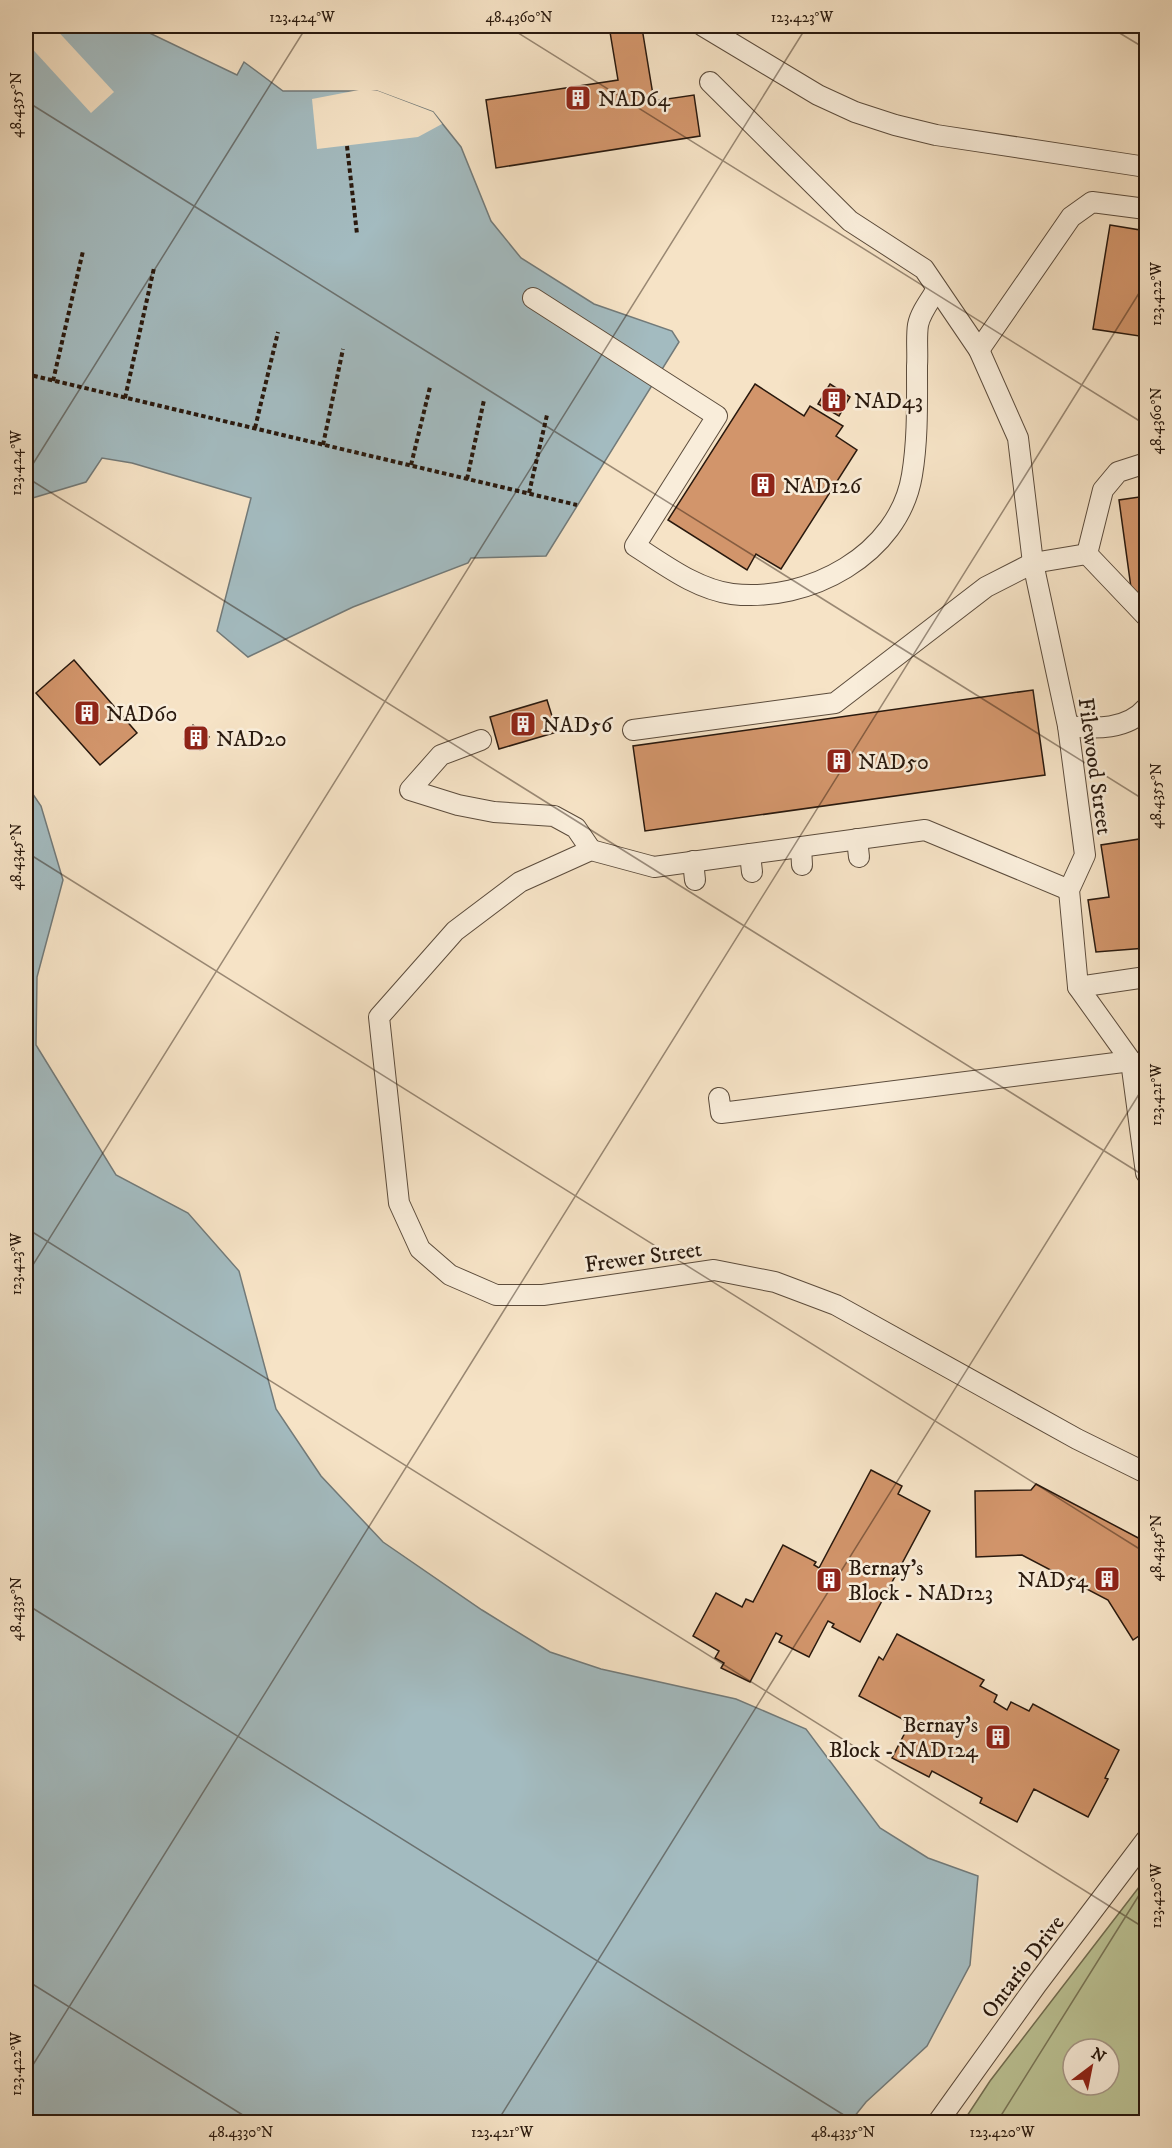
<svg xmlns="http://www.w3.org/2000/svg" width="1172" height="2148" font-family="'IM FELL DW Pica',serif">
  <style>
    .green { fill: #bcc496; stroke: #726e52; stroke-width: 1.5; fill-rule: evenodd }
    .water { fill: #a3bbc0; stroke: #727a79; stroke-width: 1.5 }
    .pier { fill: #f6e3c6 }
    .building { fill: #d2956b; stroke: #29190e; stroke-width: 1.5 }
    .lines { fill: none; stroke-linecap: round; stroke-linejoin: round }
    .lane-casing { stroke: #5c4c3c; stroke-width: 22 }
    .path { stroke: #29190e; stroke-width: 4; stroke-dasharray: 4.5 3; stroke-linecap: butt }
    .lane { stroke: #f9edda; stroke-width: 20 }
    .ticks { fill: none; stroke: #29190e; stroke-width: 1.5; stroke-opacity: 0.45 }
    .labels { text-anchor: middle; stroke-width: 5; stroke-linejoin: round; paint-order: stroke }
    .poi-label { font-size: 22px; fill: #29190e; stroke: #f9edda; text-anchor: start }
    .street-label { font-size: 22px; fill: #29190e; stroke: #f9edda }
    .neatline { fill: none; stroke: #29190e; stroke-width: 2 }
    .ticks-label { font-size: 15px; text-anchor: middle; fill: #29190e }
  </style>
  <rect width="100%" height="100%" fill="#f6e3c6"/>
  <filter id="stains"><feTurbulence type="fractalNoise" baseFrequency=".00333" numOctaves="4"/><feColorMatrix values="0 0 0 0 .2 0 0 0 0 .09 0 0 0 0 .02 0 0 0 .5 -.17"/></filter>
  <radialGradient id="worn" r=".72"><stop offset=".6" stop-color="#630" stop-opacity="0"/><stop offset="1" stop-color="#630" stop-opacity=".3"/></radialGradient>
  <!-- green -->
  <path class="green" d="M1146,1878V2122H963L990,2081ZM1073,2049H1109V2085H1073Z"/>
  <!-- water -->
  <g class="water">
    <polygon points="26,26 135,26 237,75 244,62 283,91 377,91 433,112 461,147 491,221 521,258 594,304 672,331 679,342 546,556 471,558 468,563 353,607 248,657 217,631 251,498 132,463 102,458 86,482 26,500"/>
    <polygon points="26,784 41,806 63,880 37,977 36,1045 116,1175 188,1213 239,1271 276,1409 321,1476 383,1542 482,1610 550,1652 601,1669 736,1699 806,1729 880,1828 928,1858 978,1876 970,1965 927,2046 866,2102 850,2122 26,2122"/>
  </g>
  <!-- pier -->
  <g class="pier">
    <polygon points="31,26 53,26 114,92 91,113 26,42 26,31"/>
    <polygon points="364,89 378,91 433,112 442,124 418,137 317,149 312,99"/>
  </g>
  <!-- building -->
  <g class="building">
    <polygon points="642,28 654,101 694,95 700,136 496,168 486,100 618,80 610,32"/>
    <polygon points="1110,225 1146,231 1146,337 1093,329"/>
    <polygon points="755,384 804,416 810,406 843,426 836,436 857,450 781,569 756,554 747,570 668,520"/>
    <polygon points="830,384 850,397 839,416 818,404"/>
    <polygon points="1146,496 1146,593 1132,595 1119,500"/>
    <polygon points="74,660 137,733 100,765 36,693"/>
    <polygon points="1033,690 1045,775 645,831 633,746"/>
    <polygon points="547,700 557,732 499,749 490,717"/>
    <polygon points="193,725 209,737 200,750 184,739"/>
    <polygon points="1146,838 1146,948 1096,952 1088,900 1109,897 1101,845"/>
    <polygon points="871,1470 902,1486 898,1494 930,1511 860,1642 832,1627 834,1624 828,1621 809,1657 779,1642 782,1636 776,1633 750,1682 721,1668 724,1663 715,1658 719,1651 693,1636 716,1593 742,1607 746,1599 753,1602 783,1545 816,1562 814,1565 819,1568"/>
    <polygon points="1036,1484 1146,1542 1146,1631 1133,1640 1108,1600 1022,1555 976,1557 975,1491 1031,1490"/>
    <polygon points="897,1634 984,1680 980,1686 997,1695 994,1702 1007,1710 1011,1702 1029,1711 1033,1704 1119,1750 1105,1778 1108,1779 1088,1817 1034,1789 1017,1822 980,1803 982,1798 932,1771 929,1777 892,1758 910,1723 859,1696 879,1657 883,1660"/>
  </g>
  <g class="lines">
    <!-- lane casing -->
    <g class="lane-casing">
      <g id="lane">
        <polyline points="703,26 818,95 855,112 895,125 936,135 1146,167"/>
        <polyline points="710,82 850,221 924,269 979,350 1018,438 1033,563 1068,726 1085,855 1069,890 1078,987 1131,1061 1146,1173"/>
        <path d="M533,298L717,416L635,546C665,565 696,589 732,594C808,603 899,555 912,475C918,439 917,402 917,366C918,353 916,338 918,325C920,313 931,299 937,289"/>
        <polyline points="979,350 1071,217 1092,202 1146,209"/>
        <polyline points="1087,554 1103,490 1118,472 1146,463"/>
        <polyline points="1087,554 1146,616"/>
        <path d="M1068,726C1096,729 1127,730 1146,708"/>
        <polyline points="633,730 835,703 986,587 1033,563 1087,554"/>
        <polyline points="481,740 441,755 410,790 458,805 494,812 554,816 576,828 591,850"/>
        <polyline points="857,839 859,857"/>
        <polyline points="801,847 802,865"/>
        <polyline points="750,854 752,872"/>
        <polyline points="693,861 695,880"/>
        <polyline points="1069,890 925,830 654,867 591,850 520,882 455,931 379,1017 399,1203 420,1249 450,1275 496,1295 543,1295 714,1270 775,1282 836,1305 1077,1439 1146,1473"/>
        <polyline points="1078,987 1146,977"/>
        <polyline points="719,1098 721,1113 1131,1061"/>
        <polyline points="938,2122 1037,1984 1146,1840"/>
      </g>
    </g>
    <!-- path -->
    <g class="path">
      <polyline points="29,26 30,27"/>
      <polyline points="347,146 357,234"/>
      <polyline points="26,374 577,505"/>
      <polyline points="53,381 83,251"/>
      <polyline points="125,398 154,268"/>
      <polyline points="255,428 278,332"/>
      <polyline points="323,445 343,349"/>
      <polyline points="411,465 430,387"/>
      <polyline points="467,479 484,400"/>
      <polyline points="529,493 547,415"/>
    </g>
    <!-- lane -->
    <use href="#lane" class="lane"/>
  </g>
  <!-- ticks -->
  <path class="ticks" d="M507,26L1146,425M1108,26L1146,49M26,101L1146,801M26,475L307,26M26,477L1146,1177M26,852L1146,1553M26,1228L1146,1929M26,1276L807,26M26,1604L855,2122M26,1980L254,2122M26,2076L1146,282M497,2122L1146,1083M997,2122L1146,1884"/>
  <!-- icons -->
  <defs>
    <g id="building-square" transform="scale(1.35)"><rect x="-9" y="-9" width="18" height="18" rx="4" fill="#8f2418" stroke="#f9edda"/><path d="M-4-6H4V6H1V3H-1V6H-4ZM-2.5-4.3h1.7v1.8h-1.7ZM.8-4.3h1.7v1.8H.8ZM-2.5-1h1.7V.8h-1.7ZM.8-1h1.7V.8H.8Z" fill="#fff"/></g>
  </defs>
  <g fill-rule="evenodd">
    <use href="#building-square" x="578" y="98"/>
    <use href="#building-square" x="834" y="400"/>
    <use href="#building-square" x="763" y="485"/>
    <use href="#building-square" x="87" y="713"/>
    <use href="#building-square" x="523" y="724"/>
    <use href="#building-square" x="196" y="738"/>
    <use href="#building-square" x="839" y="761"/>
    <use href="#building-square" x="1107" y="1579"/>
    <use href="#building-square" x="829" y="1580"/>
    <use href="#building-square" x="998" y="1737"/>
  </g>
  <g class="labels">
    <!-- poi labels -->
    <g class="poi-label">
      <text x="598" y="106">NAD64</text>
      <text x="854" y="408">NAD43</text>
      <text x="783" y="493">NAD126</text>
      <text x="106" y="721">NAD60</text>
      <text x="542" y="732">NAD56</text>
      <text x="216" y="746">NAD20</text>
      <text x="858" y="769">NAD50</text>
      <text x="848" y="1575">Bernay's<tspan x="848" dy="25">Block - NAD123</tspan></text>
      <text x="1088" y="1587" text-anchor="end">NAD54</text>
      <text x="978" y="1732" text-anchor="end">Bernay's<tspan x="978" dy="25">Block - NAD124</tspan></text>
    </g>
    <!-- street labels -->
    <g class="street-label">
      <text transform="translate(1096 766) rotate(82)" y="8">Filewood Street</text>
      <text transform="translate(643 1256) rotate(-8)" y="8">Frewer Street</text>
      <text transform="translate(1022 1966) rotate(-53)" y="8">Ontario Drive</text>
    </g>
  </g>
  <!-- margin -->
  <rect width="1172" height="2148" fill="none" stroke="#f6e3c6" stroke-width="66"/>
  <!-- north arrow -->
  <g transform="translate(1091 2067) rotate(32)"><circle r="28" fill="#f9edda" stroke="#a69888" stroke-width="1.5"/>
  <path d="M0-4.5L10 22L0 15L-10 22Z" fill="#8f2418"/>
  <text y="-9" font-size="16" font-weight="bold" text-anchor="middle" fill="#29190e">N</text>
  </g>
  <rect x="33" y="33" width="1106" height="2082" class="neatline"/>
  <g class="ticks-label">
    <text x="302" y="22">123.424°W</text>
    <text x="519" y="22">48.4360°N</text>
    <text x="802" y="22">123.423°W</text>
    <text transform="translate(16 105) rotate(-90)" y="5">48.4355°N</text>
    <text transform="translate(1156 294) rotate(-90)" y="5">123.422°W</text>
    <text transform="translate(1156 421) rotate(-90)" y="5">48.4360°N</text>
    <text transform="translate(16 463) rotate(-90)" y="5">123.424°W</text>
    <text transform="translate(1156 796) rotate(-90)" y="5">48.4355°N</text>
    <text transform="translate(16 857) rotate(-90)" y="5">48.4345°N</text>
    <text transform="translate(1156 1095) rotate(-90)" y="5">123.421°W</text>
    <text transform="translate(16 1264) rotate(-90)" y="5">123.423°W</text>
    <text transform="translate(1156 1548) rotate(-90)" y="5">48.4345°N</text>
    <text transform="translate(16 1609) rotate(-90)" y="5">48.4335°N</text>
    <text transform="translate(1156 1896) rotate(-90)" y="5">123.420°W</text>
    <text transform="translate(16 2064) rotate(-90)" y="5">123.422°W</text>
    <text x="241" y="2137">48.4330°N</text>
    <text x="502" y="2137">123.421°W</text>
    <text x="843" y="2137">48.4335°N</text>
    <text x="1002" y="2137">123.420°W</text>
  </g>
  <rect width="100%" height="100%" filter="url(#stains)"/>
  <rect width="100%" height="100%" fill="url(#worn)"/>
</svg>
